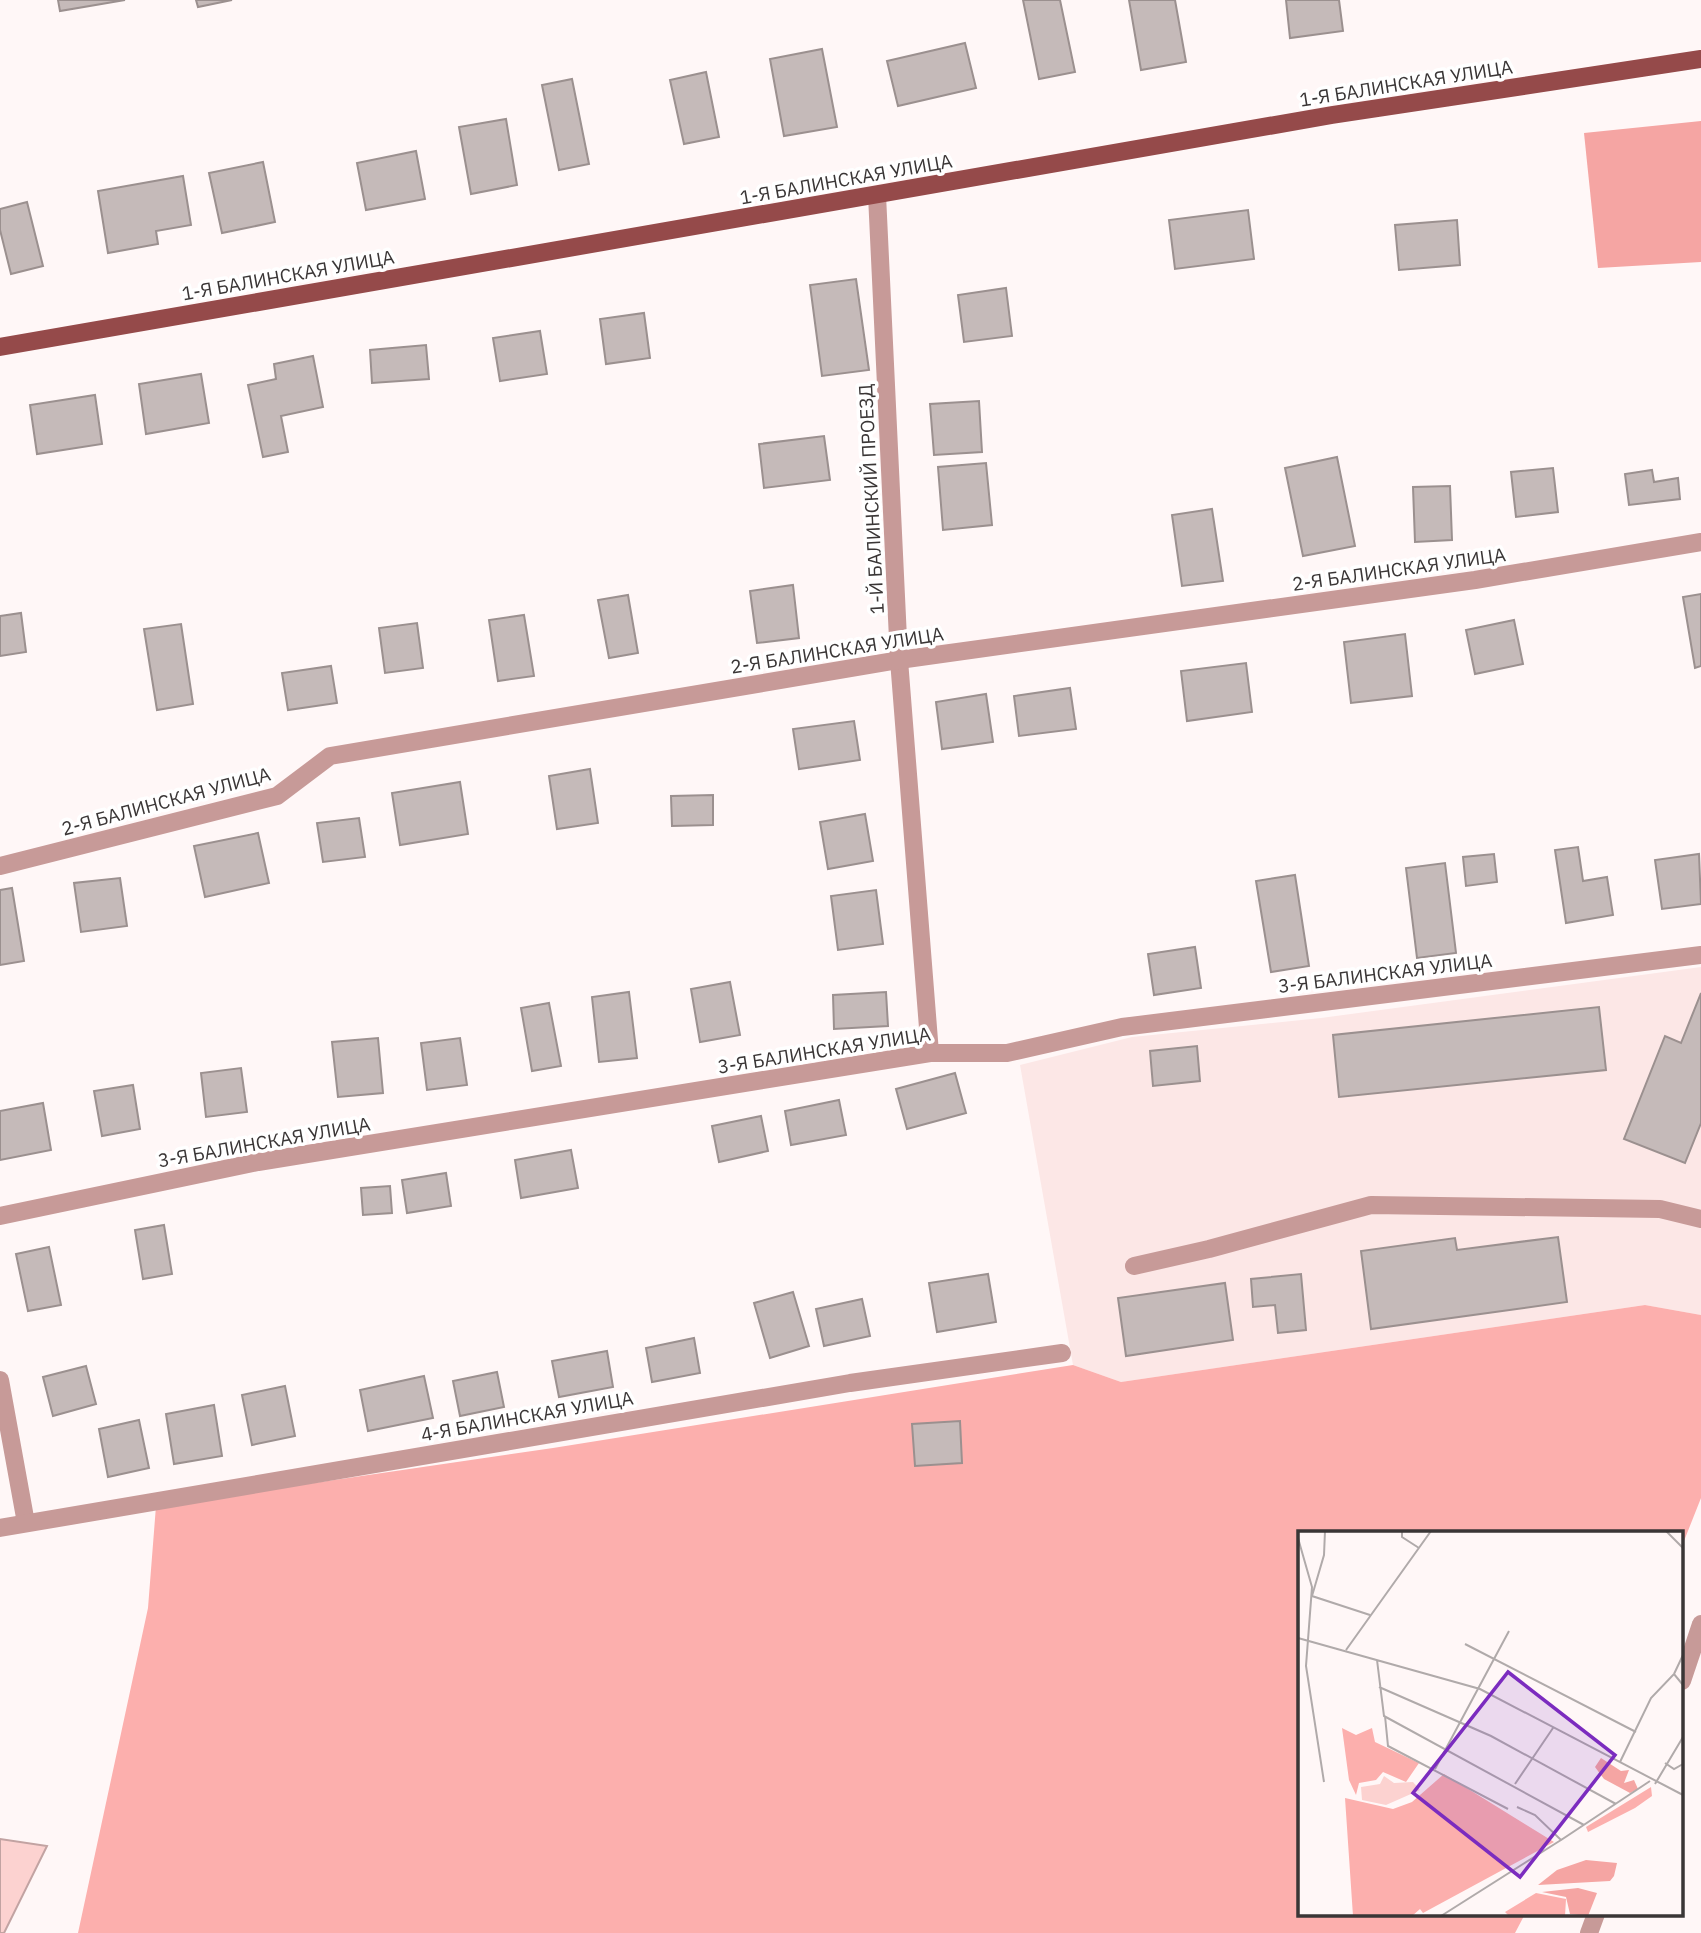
<svg xmlns="http://www.w3.org/2000/svg" width="1701" height="1933" font-family="'IBM Plex Sans',sans-serif">
  <style>
    .built { fill: #fce7e6 }
    .green { fill: #fcafad }
    .forest { fill: #f5a5a3 }
    .water { fill: #fcd2d0; stroke: #c2a3a2; stroke-width: 2 }
    .building { fill: #c5bab9; stroke: #9b908f; stroke-width: 2 }
    .lines { fill: none; stroke-linecap: round; stroke-linejoin: round }
    .minor { stroke: #c79a98; stroke-width: 18 }
    .major { stroke: #954a4a; stroke-width: 18 }
    .labels { text-anchor: middle; stroke-width: 7; stroke-linejoin: round; paint-order: stroke }
    .street-label { font-size: 19px; fill: #3a3636; stroke: #fff }
    .inset-road { fill: none; stroke: #b0aaaa; stroke-width: 2 }
    .view { fill: #7b2cbf; fill-opacity: 0.15; stroke: #7b2cbf; stroke-width: 3.5 }
    .inset-edge { fill: none; stroke: #3a3636; stroke-width: 3.5 }
  </style>
  <rect width="100%" height="100%" fill="#fff7f7"/>
  <!-- built -->
  <polygon class="built" points="1701,967 1701,1315 1645,1305 1121,1382 1073,1365 1020,1065 1132,1037 1321,1018"/>
  <!-- green -->
  <polygon class="green" points="1645,1305 1701,1315 1701,1498 1682,1546 1682,1532 1300,1532 1300,1914 1525,1914 1515,1933 78,1933 148,1608 156,1506 553,1448 1073,1365 1121,1382"/>
  <!-- forest -->
  <polygon class="forest" points="1701,121 1701,262 1598,268 1584,133"/>
  <!-- water -->
  <polygon class="water" points="0,1839 47,1846 4,1933 0,1933"/>
  <!-- building -->
  <g class="building">
    <polygon points="58,0 125,0 60,11"/>
    <polygon points="196,0 232,0 198,7"/>
    <polygon points="1023,0 1060,0 1075,72 1039,79"/>
    <polygon points="1129,0 1175,0 1186,62 1141,70"/>
    <polygon points="1286,0 1339,0 1343,31 1290,38"/>
    <polygon points="965,43 976,88 898,106 887,61"/>
    <polygon points="822,49 837,127 784,136 770,59"/>
    <polygon points="706,72 719,137 684,144 670,80"/>
    <polygon points="572,79 589,164 559,170 542,85"/>
    <polygon points="506,119 517,185 471,194 459,127"/>
    <polygon points="416,151 425,199 366,210 357,163"/>
    <polygon points="263,162 275,222 222,233 209,173"/>
    <polygon points="183,176 191,225 156,231 158,244 108,253 98,191"/>
    <polygon points="27,202 43,266 11,274 0,230 0,209"/>
    <polygon points="1248,210 1254,259 1175,269 1169,220"/>
    <polygon points="1457,220 1460,265 1399,270 1395,225"/>
    <polygon points="856,279 869,370 822,376 810,285"/>
    <polygon points="1006,288 1012,336 964,342 958,295"/>
    <polygon points="644,313 650,358 606,364 600,319"/>
    <polygon points="540,331 547,374 500,381 493,338"/>
    <polygon points="426,345 429,379 372,383 370,350"/>
    <polygon points="313,356 323,407 281,416 288,452 263,457 248,385 276,379 274,364"/>
    <polygon points="201,374 209,423 146,434 139,384"/>
    <polygon points="95,395 102,444 37,454 30,405"/>
    <polygon points="979,401 982,452 934,455 930,404"/>
    <polygon points="824,436 830,480 764,488 759,444"/>
    <polygon points="1337,457 1355,546 1303,556 1285,468"/>
    <polygon points="986,463 992,525 943,530 938,467"/>
    <polygon points="1553,468 1558,512 1516,517 1511,472"/>
    <polygon points="1652,470 1654,482 1678,478 1680,499 1629,505 1625,474"/>
    <polygon points="1450,486 1452,540 1415,542 1413,487"/>
    <polygon points="1212,509 1223,581 1182,586 1172,515"/>
    <polygon points="793,585 799,638 757,643 750,591"/>
    <polygon points="1701,594 1701,666 1695,668 1683,597"/>
    <polygon points="628,595 638,653 609,658 598,600"/>
    <polygon points="21,613 26,652 0,656 0,616"/>
    <polygon points="524,615 534,676 498,681 489,620"/>
    <polygon points="1514,620 1523,664 1475,674 1466,630"/>
    <polygon points="417,623 423,668 385,673 379,628"/>
    <polygon points="181,624 193,704 157,710 144,629"/>
    <polygon points="1405,634 1412,696 1351,703 1344,642"/>
    <polygon points="1246,663 1252,712 1187,721 1181,671"/>
    <polygon points="331,666 337,703 288,710 282,673"/>
    <polygon points="1070,688 1076,729 1019,736 1014,696"/>
    <polygon points="986,694 993,742 942,749 936,702"/>
    <polygon points="854,721 860,760 799,769 793,729"/>
    <polygon points="590,769 598,823 557,829 549,776"/>
    <polygon points="460,782 468,834 400,845 392,793"/>
    <polygon points="713,795 713,825 672,826 671,796"/>
    <polygon points="865,814 873,861 828,869 820,822"/>
    <polygon points="359,818 365,857 323,862 317,823"/>
    <polygon points="258,833 269,883 205,897 194,846"/>
    <polygon points="1578,847 1583,881 1607,877 1613,915 1566,923 1555,850"/>
    <polygon points="1494,854 1497,882 1466,886 1463,857"/>
    <polygon points="1699,854 1701,904 1662,909 1655,860"/>
    <polygon points="1445,863 1456,953 1417,958 1406,868"/>
    <polygon points="1295,875 1309,966 1271,972 1256,881"/>
    <polygon points="120,878 127,926 81,932 74,883"/>
    <polygon points="12,888 24,961 0,965 0,890"/>
    <polygon points="876,890 883,944 838,950 831,896"/>
    <polygon points="1195,947 1201,988 1154,995 1148,954"/>
    <polygon points="730,982 740,1035 700,1042 691,989"/>
    <polygon points="629,992 637,1058 599,1062 592,997"/>
    <polygon points="886,992 888,1026 834,1029 833,995"/>
    <polygon points="1701,993 1701,1123 1685,1163 1624,1139 1665,1036 1681,1043"/>
    <polygon points="549,1003 561,1066 532,1071 521,1008"/>
    <polygon points="1599,1007 1606,1070 1339,1097 1333,1035"/>
    <polygon points="378,1038 383,1093 338,1097 332,1042"/>
    <polygon points="460,1038 467,1085 427,1090 421,1043"/>
    <polygon points="1197,1046 1200,1081 1153,1086 1150,1051"/>
    <polygon points="241,1068 247,1112 206,1117 201,1073"/>
    <polygon points="955,1073 966,1113 907,1129 896,1089"/>
    <polygon points="133,1085 140,1129 102,1136 94,1091"/>
    <polygon points="839,1100 846,1135 791,1145 785,1111"/>
    <polygon points="43,1103 51,1150 0,1160 0,1111"/>
    <polygon points="761,1116 768,1151 719,1162 712,1126"/>
    <polygon points="571,1150 578,1188 521,1198 515,1160"/>
    <polygon points="446,1173 451,1206 407,1213 402,1180"/>
    <polygon points="390,1186 392,1213 363,1215 361,1188"/>
    <polygon points="164,1225 172,1274 143,1279 135,1230"/>
    <polygon points="1558,1237 1567,1302 1371,1329 1361,1251 1455,1238 1457,1250"/>
    <polygon points="49,1247 61,1305 28,1311 16,1254"/>
    <polygon points="988,1274 996,1322 937,1332 929,1283"/>
    <polygon points="1301,1274 1306,1330 1278,1333 1275,1305 1253,1307 1251,1279"/>
    <polygon points="1225,1283 1233,1340 1126,1356 1118,1298"/>
    <polygon points="793,1292 809,1346 770,1358 754,1303"/>
    <polygon points="862,1299 870,1336 824,1346 816,1309"/>
    <polygon points="694,1338 700,1373 652,1382 646,1348"/>
    <polygon points="607,1351 613,1387 559,1397 552,1361"/>
    <polygon points="86,1366 96,1404 53,1416 43,1377"/>
    <polygon points="497,1372 504,1407 460,1416 453,1381"/>
    <polygon points="424,1376 433,1418 368,1431 360,1390"/>
    <polygon points="285,1386 295,1436 252,1445 242,1395"/>
    <polygon points="214,1405 222,1456 174,1464 166,1414"/>
    <polygon points="139,1420 149,1468 108,1477 99,1429"/>
    <polygon points="960,1421 962,1463 915,1466 912,1424"/>
  </g>
  <g class="lines">
    <!-- minor -->
    <g class="minor">
      <polyline points="877,195 899,660 930,1053"/>
      <polyline points="0,866 277,796 330,756 899,660 1475,580 1701,542"/>
      <polyline points="0,1216 258,1162 930,1053 1007,1053 1122,1027 1701,955"/>
      <polyline points="1134,1266 1209,1249 1371,1205 1660,1209 1701,1219"/>
      <polyline points="0,1380 26,1523"/>
      <polyline points="0,1528 850,1383 1062,1353"/>
      <polyline points="1682,1681 1701,1624"/>
      <polyline points="1589,1933 1596,1914"/>
    </g>
    <!-- major -->
    <polyline class="major" points="0,347 1332,115 1701,59"/>
  </g>
  <g class="labels">
    <!-- street labels -->
    <g class="street-label">
      <text transform="translate(1406 83) rotate(-9)" y="7">1-Я БАЛИНСКАЯ УЛИЦА</text>
      <text transform="translate(846 179) rotate(-10)" y="7">1-Я БАЛИНСКАЯ УЛИЦА</text>
      <text transform="translate(288 275) rotate(-10)" y="7">1-Я БАЛИНСКАЯ УЛИЦА</text>
      <text transform="translate(871 499) rotate(-93)" y="7">1-Й БАЛИНСКИЙ ПРОЕЗД</text>
      <text transform="translate(1399 569) rotate(-8)" y="7">2-Я БАЛИНСКАЯ УЛИЦА</text>
      <text transform="translate(837 650) rotate(-9)" y="7">2-Я БАЛИНСКАЯ УЛИЦА</text>
      <text transform="translate(166 801) rotate(-15)" y="7">2-Я БАЛИНСКАЯ УЛИЦА</text>
      <text transform="translate(1385 973) rotate(-7)" y="7">3-Я БАЛИНСКАЯ УЛИЦА</text>
      <text transform="translate(824 1050) rotate(-9)" y="7">3-Я БАЛИНСКАЯ УЛИЦА</text>
      <text transform="translate(264 1142) rotate(-10)" y="7">3-Я БАЛИНСКАЯ УЛИЦА</text>
      <text transform="translate(527 1416) rotate(-10)" y="7">4-Я БАЛИНСКАЯ УЛИЦА</text>
    </g>
  </g>
  <!-- overview -->
  <g transform="translate(1298 1531)">
    <rect width="385" height="385" fill="#fff7f7"/>
    <path d="M44,197L58,204L74,197L77,211L121,232L108,251L85,241L78,249L61,252L58,264L51,249ZM146,243L256,311L125,382L122,378L114,385H55L47,267L95,278L114,271ZM353,256L354,265L337,277L290,301L288,296ZM238,362L268,368L267,385H211L207,381Z" fill="#fcafad"/>
    <path d="M303,227L323,240L331,239L326,252L336,249L340,258L332,262L306,248L297,236ZM288,329L319,332L316,345L312,350L240,354L259,339ZM280,357L299,362L290,385L272,383L268,366L244,361Z" fill="#f5a5a3"/>
    <path d="M86,245L96,252L115,251L122,259L88,274L64,269L63,256L82,253Z" fill="#fcd2d0"/>
    <path class="inset-road" d="M27,0L26,24L14,65L72,84M104,0V6L121,17M368,0L385,17M0,7L14,56L8,135L26,251M0,107L182,158L385,264M167,113L338,201M48,119L133,0M79,129L86,185L286,294M376,143L385,124M81,156L193,205L318,273M87,185L90,215L210,278M322,231L353,167L376,143L385,154M367,232L376,238L385,233M137,238L211,100M217,253L255,197M357,253L385,206M219,276L237,284L263,309L352,250M143,385L263,309"/>
    <path class="view" d="M210,141L317,224L222,346L115,262Z"/>
    <rect width="385" height="385" class="inset-edge"/>
  </g>
</svg>
